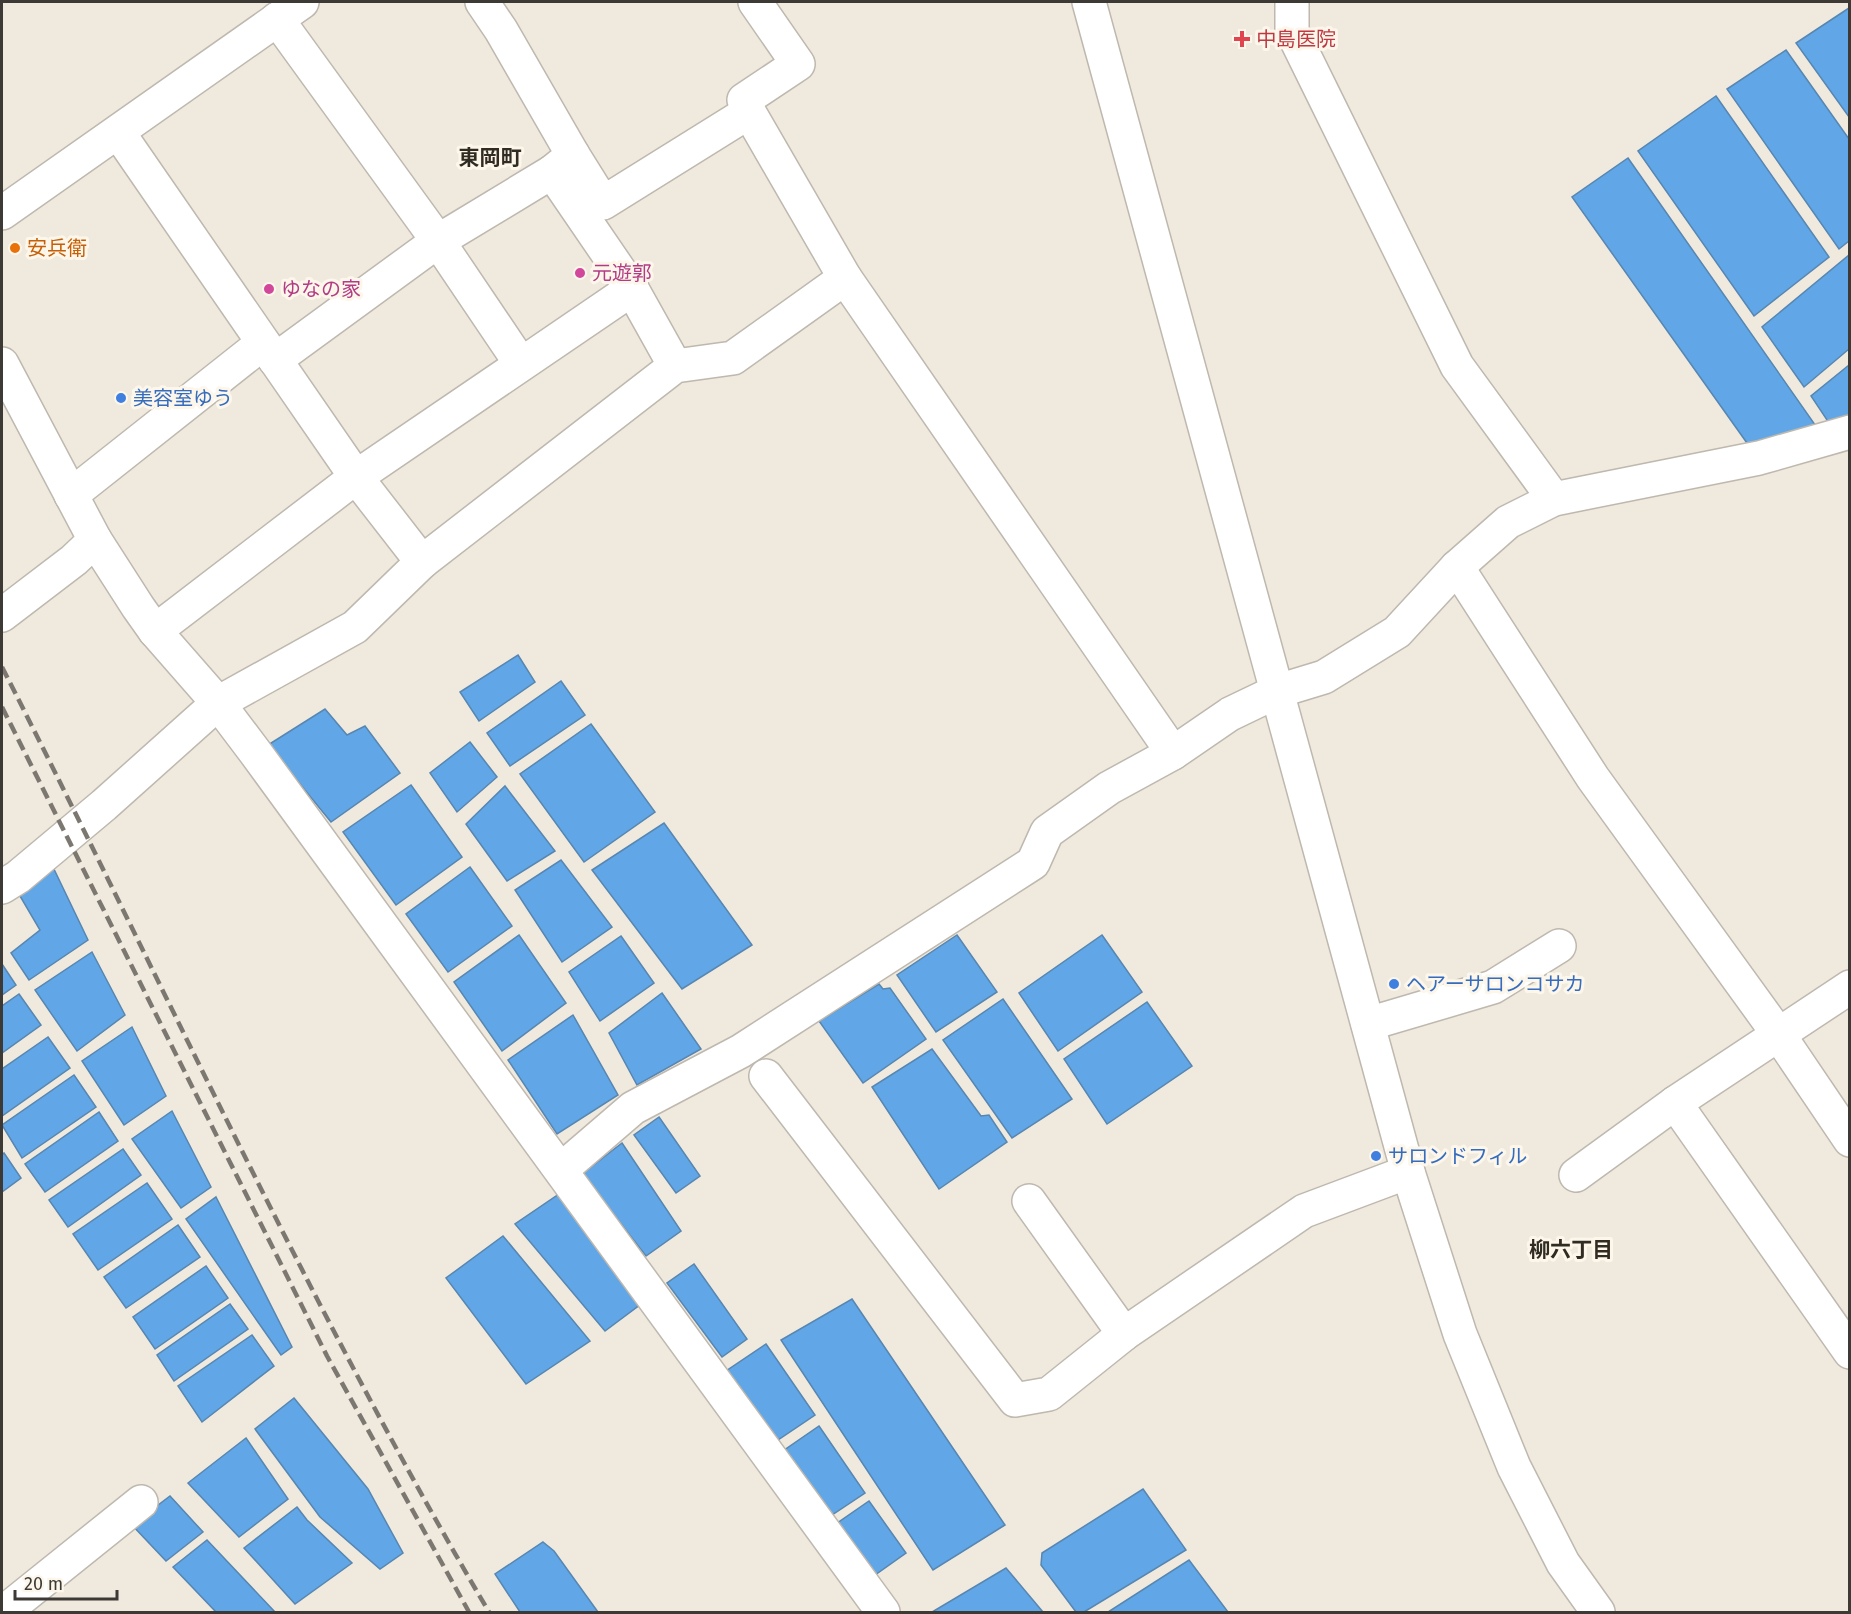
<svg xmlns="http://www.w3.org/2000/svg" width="1851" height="1614" font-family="'Fira Sans','Noto Sans JP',sans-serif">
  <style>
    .water { fill: #61a6e6; stroke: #5686b1; stroke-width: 1.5 }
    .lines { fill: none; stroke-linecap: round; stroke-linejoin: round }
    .minor-casing { stroke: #beb8ae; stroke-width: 36 }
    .minor { stroke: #fff; stroke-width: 33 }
    .rail { stroke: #7c7871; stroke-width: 4.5; stroke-dasharray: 12 6; stroke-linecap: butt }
    .health-dot { fill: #e0444e; stroke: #fdf7eb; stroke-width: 2 }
    .food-dot { fill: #e8710a; stroke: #fdf7eb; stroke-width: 2 }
    .hotel-dot { fill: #d1479c; stroke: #fdf7eb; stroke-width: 2 }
    .shop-dot { fill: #3f7fe0; stroke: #fdf7eb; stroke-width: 2 }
    .labels { text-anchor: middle; stroke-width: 6; stroke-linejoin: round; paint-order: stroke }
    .health-label { font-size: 20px; fill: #be3a42; stroke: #fdf7eb; text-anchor: start }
    .food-label { font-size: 20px; fill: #c56008; stroke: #fdf7eb; text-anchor: start }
    .hotel-label { font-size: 20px; fill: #b23c85; stroke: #fdf7eb; text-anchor: start }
    .shop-label { font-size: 20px; fill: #366cbe; stroke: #fdf7eb; text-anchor: start }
    .neighbourhood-label { font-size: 21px; font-weight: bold; fill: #312c23; stroke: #fdf7eb }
  </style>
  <rect width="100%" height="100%" fill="#efe9de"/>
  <!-- water -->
  <g class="water">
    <polygon points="1849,8 1849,117 1796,43"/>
    <polygon points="1786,50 1849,139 1849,241 1839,249 1727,89"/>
    <polygon points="1716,96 1829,257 1754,316 1638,151"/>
    <polygon points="1628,158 1818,429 1752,450 1572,197"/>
    <polygon points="1849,255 1849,349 1804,387 1762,327"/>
    <polygon points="1849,365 1849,421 1831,426 1811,396"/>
    <polygon points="518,655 535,682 479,721 460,692"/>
    <polygon points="561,681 585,715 510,766 487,733"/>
    <polygon points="325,709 347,735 365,726 400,773 331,822 268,745"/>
    <polygon points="591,724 655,812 584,862 520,774"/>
    <polygon points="470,742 497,777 457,812 430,773"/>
    <polygon points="411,785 462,857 396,905 343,832"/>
    <polygon points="505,786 555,851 507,881 466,824"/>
    <polygon points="664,823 752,945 682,989 592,870"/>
    <polygon points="561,860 612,927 562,962 515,890"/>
    <polygon points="52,865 88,940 29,980 11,953 40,930 17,891"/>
    <polygon points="470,867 512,926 448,972 406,914"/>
    <polygon points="519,935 566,1003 502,1051 454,982"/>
    <polygon points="957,935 997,992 936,1032 897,975"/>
    <polygon points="1102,935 1142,992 1058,1051 1019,993"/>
    <polygon points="621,936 654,983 600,1021 569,972"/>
    <polygon points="92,952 125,1015 77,1051 35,990"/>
    <polygon points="2,964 16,985 2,995"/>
    <polygon points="879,984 883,989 890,988 926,1039 863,1083 819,1021"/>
    <polygon points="662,993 701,1049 637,1085 609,1033"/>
    <polygon points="19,994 41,1025 2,1053 2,1006"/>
    <polygon points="1003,999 1072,1099 1012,1138 943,1040"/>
    <polygon points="1147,1002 1192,1066 1107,1124 1064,1059"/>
    <polygon points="573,1015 618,1095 557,1134 508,1060"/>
    <polygon points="132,1027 166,1096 124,1125 82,1061"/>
    <polygon points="48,1037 70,1068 2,1116 2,1069"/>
    <polygon points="932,1049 981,1116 989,1115 1007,1142 939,1189 872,1087"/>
    <polygon points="74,1075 96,1107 22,1158 2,1125"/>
    <polygon points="172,1111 211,1187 181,1208 132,1139"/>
    <polygon points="99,1112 118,1141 45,1192 25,1164"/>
    <polygon points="659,1117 700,1176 676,1193 634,1135"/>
    <polygon points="622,1143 681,1231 646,1256 582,1174"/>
    <polygon points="123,1149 141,1175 68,1227 49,1200"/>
    <polygon points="4,1153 21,1178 2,1192 2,1155"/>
    <polygon points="147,1183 172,1219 98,1270 73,1234"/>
    <polygon points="559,1194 645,1301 605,1331 515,1224"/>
    <polygon points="216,1197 292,1347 281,1355 186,1219"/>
    <polygon points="178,1225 200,1257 126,1308 104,1277"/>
    <polygon points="503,1236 590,1341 526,1384 446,1278"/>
    <polygon points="694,1264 747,1339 722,1357 667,1283"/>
    <polygon points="206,1266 228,1298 155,1349 133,1317"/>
    <polygon points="852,1299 1005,1525 933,1570 781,1340"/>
    <polygon points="230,1304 248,1329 174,1381 157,1355"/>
    <polygon points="252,1335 274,1366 202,1422 178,1386"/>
    <polygon points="766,1344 815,1415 775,1442 726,1371"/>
    <polygon points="294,1398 368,1489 403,1553 380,1569 320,1517 255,1429"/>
    <polygon points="819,1426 865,1493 826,1519 780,1453"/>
    <polygon points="246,1438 288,1499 239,1537 188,1483"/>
    <polygon points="1143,1489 1186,1550 1084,1612 1076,1612 1041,1565 1042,1553"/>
    <polygon points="170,1496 203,1532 166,1561 132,1525"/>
    <polygon points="869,1501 906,1553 868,1580 830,1528"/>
    <polygon points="297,1507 307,1520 352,1563 295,1604 244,1548"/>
    <polygon points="207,1540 275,1612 216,1612 173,1567"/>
    <polygon points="543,1542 554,1551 598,1612 520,1612 495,1574"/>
    <polygon points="1189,1560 1228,1612 1108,1612"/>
    <polygon points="1006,1568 1043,1612 932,1612"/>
  </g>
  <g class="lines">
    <!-- minor casing -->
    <g class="minor-casing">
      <g id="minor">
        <polyline points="482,2 501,30 573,155 552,172 632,289 675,366"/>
        <polyline points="755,2 798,64 744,100 749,112 845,278"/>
        <polyline points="1089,2 1408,1172 1460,1334 1514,1467 1563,1563 1598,1612"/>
        <polyline points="1292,2 1292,31 1457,366 1554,499"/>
        <polyline points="277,19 438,241 521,364"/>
        <polyline points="118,132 356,477 422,562"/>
        <polyline points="573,155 603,203 749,112"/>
        <polyline points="2,213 302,2"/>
        <polyline points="275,360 438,241 552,172"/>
        <polyline points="2,364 95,540 138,607 155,631 218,703 255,752 883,1612"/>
        <polyline points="71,495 263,343"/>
        <polyline points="1457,567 1593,778 1779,1035 1850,1140"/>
        <polyline points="2,615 74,560 95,540"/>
        <polyline points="155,631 356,477 632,289"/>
        <polyline points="2,887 18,877 104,805 218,703 355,627 422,562 675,366 733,358 845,278 1173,753"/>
        <polyline points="1368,1024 1493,987 1559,946"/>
        <polyline points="766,1076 1015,1400 1049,1394 1124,1334 1304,1211 1408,1172"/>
        <polyline points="1675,1103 1850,1352"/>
        <polyline points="562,1169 633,1108 741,1051 1033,863 1047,832 1109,788 1173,753 1230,714 1278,691 1324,677 1397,632 1457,567 1508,522 1554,499 1759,458 1850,432"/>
        <polyline points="1576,1175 1675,1103 1850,987"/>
        <polyline points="1029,1201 1124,1334"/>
        <polyline points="4,1612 141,1502"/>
      </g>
    </g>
    <!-- minor -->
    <use href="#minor" class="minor"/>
    <!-- rail -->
    <g class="rail">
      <path d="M2,667C163,983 309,1307 489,1612"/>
      <polyline points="2,707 327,1356 469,1612"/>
    </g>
  </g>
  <!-- markers -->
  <path class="health-dot" d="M1239 30h6v6h6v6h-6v6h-6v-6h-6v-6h6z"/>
  <circle class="food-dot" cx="15" cy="248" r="6"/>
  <g class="hotel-dot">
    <circle cx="580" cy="273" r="6"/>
    <circle cx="269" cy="289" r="6"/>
  </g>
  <g class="shop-dot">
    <circle cx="121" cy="398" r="6"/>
    <circle cx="1394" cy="984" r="6"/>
    <circle cx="1376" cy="1156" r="6"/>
  </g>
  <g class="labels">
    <!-- health labels -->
    <g class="health-label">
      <text x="1256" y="46">中島医院</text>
    </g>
    <!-- food labels -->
    <g class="food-label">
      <text x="27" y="255">安兵衛</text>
    </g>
    <!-- hotel labels -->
    <g class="hotel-label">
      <text x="592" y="280">元遊郭</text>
      <text x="281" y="296">ゆなの家</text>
    </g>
    <!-- shop labels -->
    <g class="shop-label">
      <text x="133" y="405">美容室ゆう</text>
      <text x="1406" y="991">ヘアーサロンコサカ</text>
      <text x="1388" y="1163">サロンドフィル</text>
    </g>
    <!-- neighbourhood labels -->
    <g class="neighbourhood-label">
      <text x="490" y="165">東岡町</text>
      <text x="1571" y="1257">柳六丁目</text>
    </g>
  </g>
  <!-- border -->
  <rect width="1851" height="1614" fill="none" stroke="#3d3a36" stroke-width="6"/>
  <!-- scale -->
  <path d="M15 1590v9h102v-9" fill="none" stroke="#3d3a36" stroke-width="3"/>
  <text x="24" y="1590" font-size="18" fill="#3d3a36" stroke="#fdf7eb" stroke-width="4.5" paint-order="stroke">20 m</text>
</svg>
